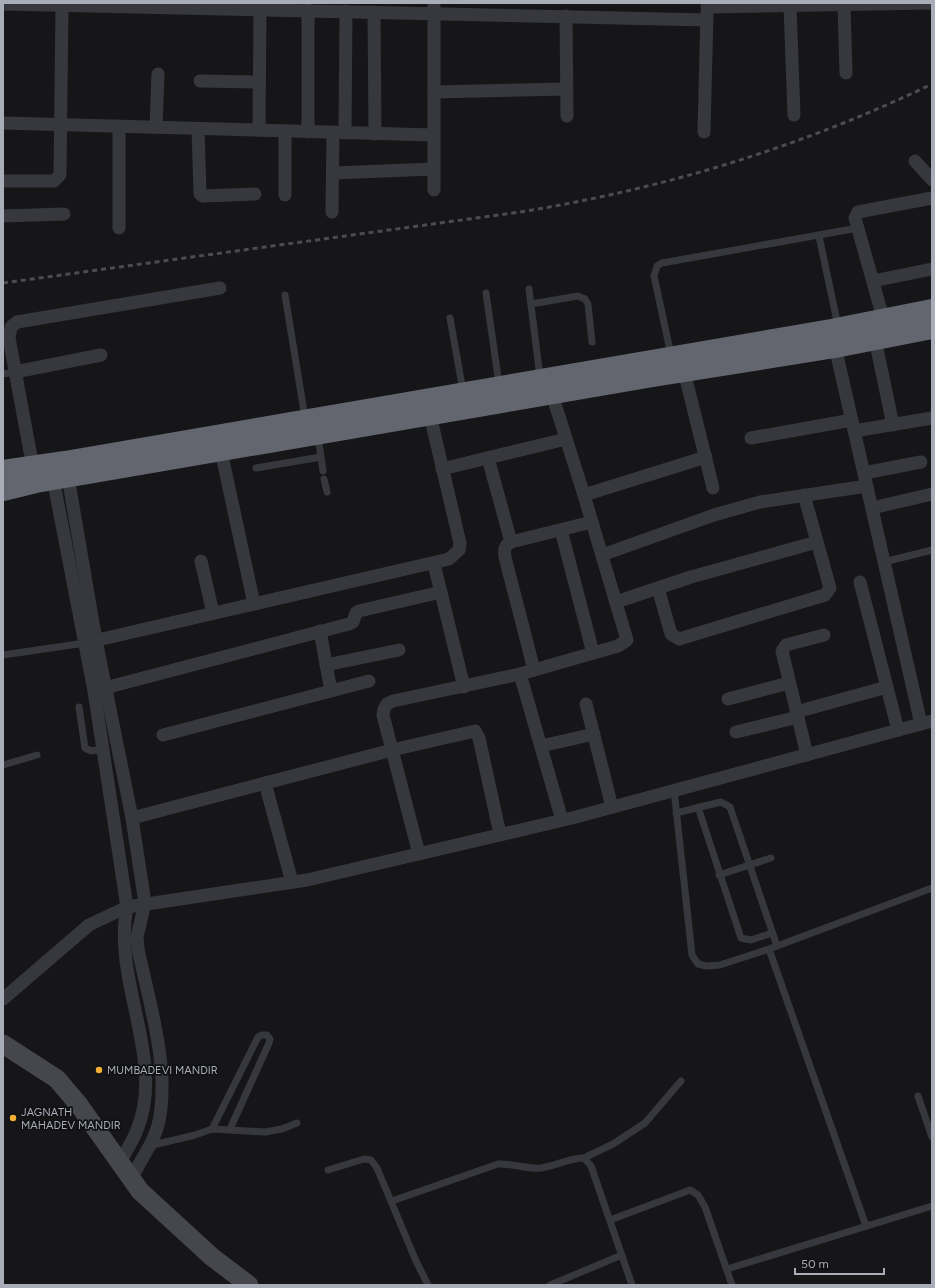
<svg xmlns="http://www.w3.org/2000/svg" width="935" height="1288" font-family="Figtree,sans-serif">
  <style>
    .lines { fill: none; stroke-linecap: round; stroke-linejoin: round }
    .lane { stroke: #37383d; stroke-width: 7 }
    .street { stroke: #37383d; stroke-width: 13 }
    .secondary { stroke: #45474d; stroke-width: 19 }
    .highway { stroke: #63666e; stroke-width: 22 }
    .rail { stroke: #4a4c52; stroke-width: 3; stroke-dasharray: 5 4; stroke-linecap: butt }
    .poi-dot { fill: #f2b134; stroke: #111113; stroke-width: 1.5 }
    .labels { text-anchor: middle; stroke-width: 3.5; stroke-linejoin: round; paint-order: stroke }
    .poi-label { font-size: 11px; fill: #a8adb8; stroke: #111113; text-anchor: start }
  </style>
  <rect width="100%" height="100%" fill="#161618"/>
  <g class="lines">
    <!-- lane -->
    <g class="lane">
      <polyline points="819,236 838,326"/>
      <polyline points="529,289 540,377"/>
      <polyline points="486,293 499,384"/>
      <polyline points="285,295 305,418"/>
      <polyline points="531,304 578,296 585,299 588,304 592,342"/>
      <polyline points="450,318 463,391"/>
      <polyline points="671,355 654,276 657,266 662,263 858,228"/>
      <polyline points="3,374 15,372"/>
      <polyline points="318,436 323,471"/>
      <polyline points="256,468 321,457"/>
      <polyline points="324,479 327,492"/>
      <polyline points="884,562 932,550"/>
      <polyline points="3,655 85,643"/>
      <polyline points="79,707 85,748 91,751 103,749"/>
      <polyline points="3,765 37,755"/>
      <polyline points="674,790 692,955 698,964 706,966 720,965 769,949 932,888"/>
      <polyline points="698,807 741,938 751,940 772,933"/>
      <polyline points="676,813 721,802 730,807 777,946"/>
      <polyline points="719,875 771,858"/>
      <polyline points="769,949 866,1226"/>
      <polyline points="918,1096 932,1137"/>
      <polyline points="212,1129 258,1037 262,1035 267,1035 270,1039 269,1043 230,1129"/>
      <polyline points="149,1146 195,1135 212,1129 265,1132 282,1129 297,1123"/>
      <polyline points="584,1158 613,1144 645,1123 681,1081"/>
      <polyline points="328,1170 364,1159 371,1160 377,1168 416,1261 428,1285"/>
      <path d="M392,1201L498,1164C512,1163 530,1170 541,1168C556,1166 569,1158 584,1158L591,1166L632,1285"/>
      <polyline points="610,1220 690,1190 698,1195 705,1207 732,1285"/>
      <polyline points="727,1269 932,1206"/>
      <polyline points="550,1285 622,1255"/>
    </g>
    <!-- street -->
    <g class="street">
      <polyline points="3,4 707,20"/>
      <polyline points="844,5 846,73"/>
      <polyline points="790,6 794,115"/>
      <polyline points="707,7 932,3"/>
      <polyline points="374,12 375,134"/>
      <polyline points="566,16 567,116"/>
      <polyline points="200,81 259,82"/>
      <polyline points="434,92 567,89"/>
      <polyline points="3,123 434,135"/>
      <polyline points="119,126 119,228"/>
      <polyline points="156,127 158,74"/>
      <polyline points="198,129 200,194 203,196 255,194"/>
      <polyline points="259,130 260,9"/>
      <polyline points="308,132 308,10"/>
      <polyline points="704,132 707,12"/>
      <polyline points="345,133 346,11"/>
      <polyline points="915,161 932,180"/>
      <polyline points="333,173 434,169"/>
      <polyline points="3,181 54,181 60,175 62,5"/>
      <polyline points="434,190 434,3"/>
      <polyline points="285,195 285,131"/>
      <polyline points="332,212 333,132"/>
      <polyline points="3,216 64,214"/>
      <polyline points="873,281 932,269"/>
      <polyline points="885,325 855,218 858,212 932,198"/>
      <polyline points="875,339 893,425"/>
      <polyline points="834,342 921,724"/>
      <polyline points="684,371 713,488"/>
      <polyline points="15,372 101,355"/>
      <polyline points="854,431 932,418"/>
      <polyline points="751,438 852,420"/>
      <polyline points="221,451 254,604"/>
      <polyline points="488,458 511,542"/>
      <polyline points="442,469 566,439"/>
      <path d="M67,471L96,640L132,818L145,903L137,937L138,949C149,1002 170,1067 159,1121C155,1141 140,1161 131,1179"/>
      <polyline points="34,473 9,338 11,327 17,322 220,288"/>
      <path d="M52,473L94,691L127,907C112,981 166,1059 137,1130C133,1141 125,1152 120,1163"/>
      <polyline points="864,473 921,462"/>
      <polyline points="584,495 706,457"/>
      <polyline points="872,508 932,494"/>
      <polyline points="561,530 593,653"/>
      <polyline points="602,555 714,515 760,502 867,486"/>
      <polyline points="201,561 213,613"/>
      <polyline points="434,564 464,687"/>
      <polyline points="860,582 898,730"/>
      <polyline points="658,588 671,634 679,639 825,595 830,588 804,495"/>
      <polyline points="616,602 691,577 817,542"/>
      <polyline points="320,631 331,691"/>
      <polyline points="89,642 449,559 459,550 460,543 430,415"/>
      <polyline points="326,665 399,650"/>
      <path d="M534,670L505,557C504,550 504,546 511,542L592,522"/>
      <polyline points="520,674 562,820"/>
      <polyline points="97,690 349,624 353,622 356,613 359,611 441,592"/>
      <polyline points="728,699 789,683"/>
      <polyline points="586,704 612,807"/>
      <polyline points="796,712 887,687"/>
      <polyline points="736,732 798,717"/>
      <polyline points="163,735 369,681"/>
      <polyline points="541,746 594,734"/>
      <polyline points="807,755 782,651 786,645 824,635"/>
      <polyline points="265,783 292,882"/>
      <polyline points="132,818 392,750 475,731 479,738 500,834"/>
      <polyline points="419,854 383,715 384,709 387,704 393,701 520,674 618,646 627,640 584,495 550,388"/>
      <polyline points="3,999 89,925 127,907 307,880 572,818 932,721"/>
    </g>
    <!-- secondary -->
    <polyline class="secondary" points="3,1044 57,1079 79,1105 140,1191 212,1257 249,1285"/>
    <!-- highway -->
    <g class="highway">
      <polyline points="3,471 65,462 831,330 932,310"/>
      <polyline points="3,490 36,482 653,376 835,347 932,328"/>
    </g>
    <!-- rail -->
    <path class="rail" d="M3,283L520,212C663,189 801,147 932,84"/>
  </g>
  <!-- markers -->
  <g class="poi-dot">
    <circle cx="99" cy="1070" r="4"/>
    <circle cx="13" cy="1118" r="4"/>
  </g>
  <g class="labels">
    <!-- poi labels -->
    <g class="poi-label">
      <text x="107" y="1074">MUMBADEVI MANDIR</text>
      <text x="21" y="1116">JAGNATH<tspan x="21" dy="13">MAHADEV MANDIR</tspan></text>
    </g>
  </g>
  <!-- border -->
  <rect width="935" height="1288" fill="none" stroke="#a8adb8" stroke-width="8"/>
  <!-- scale -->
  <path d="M795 1268v6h89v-6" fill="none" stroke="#a8adb8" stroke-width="2"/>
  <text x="801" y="1268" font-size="12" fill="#a8adb8" stroke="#111113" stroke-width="3" paint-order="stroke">50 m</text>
</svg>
